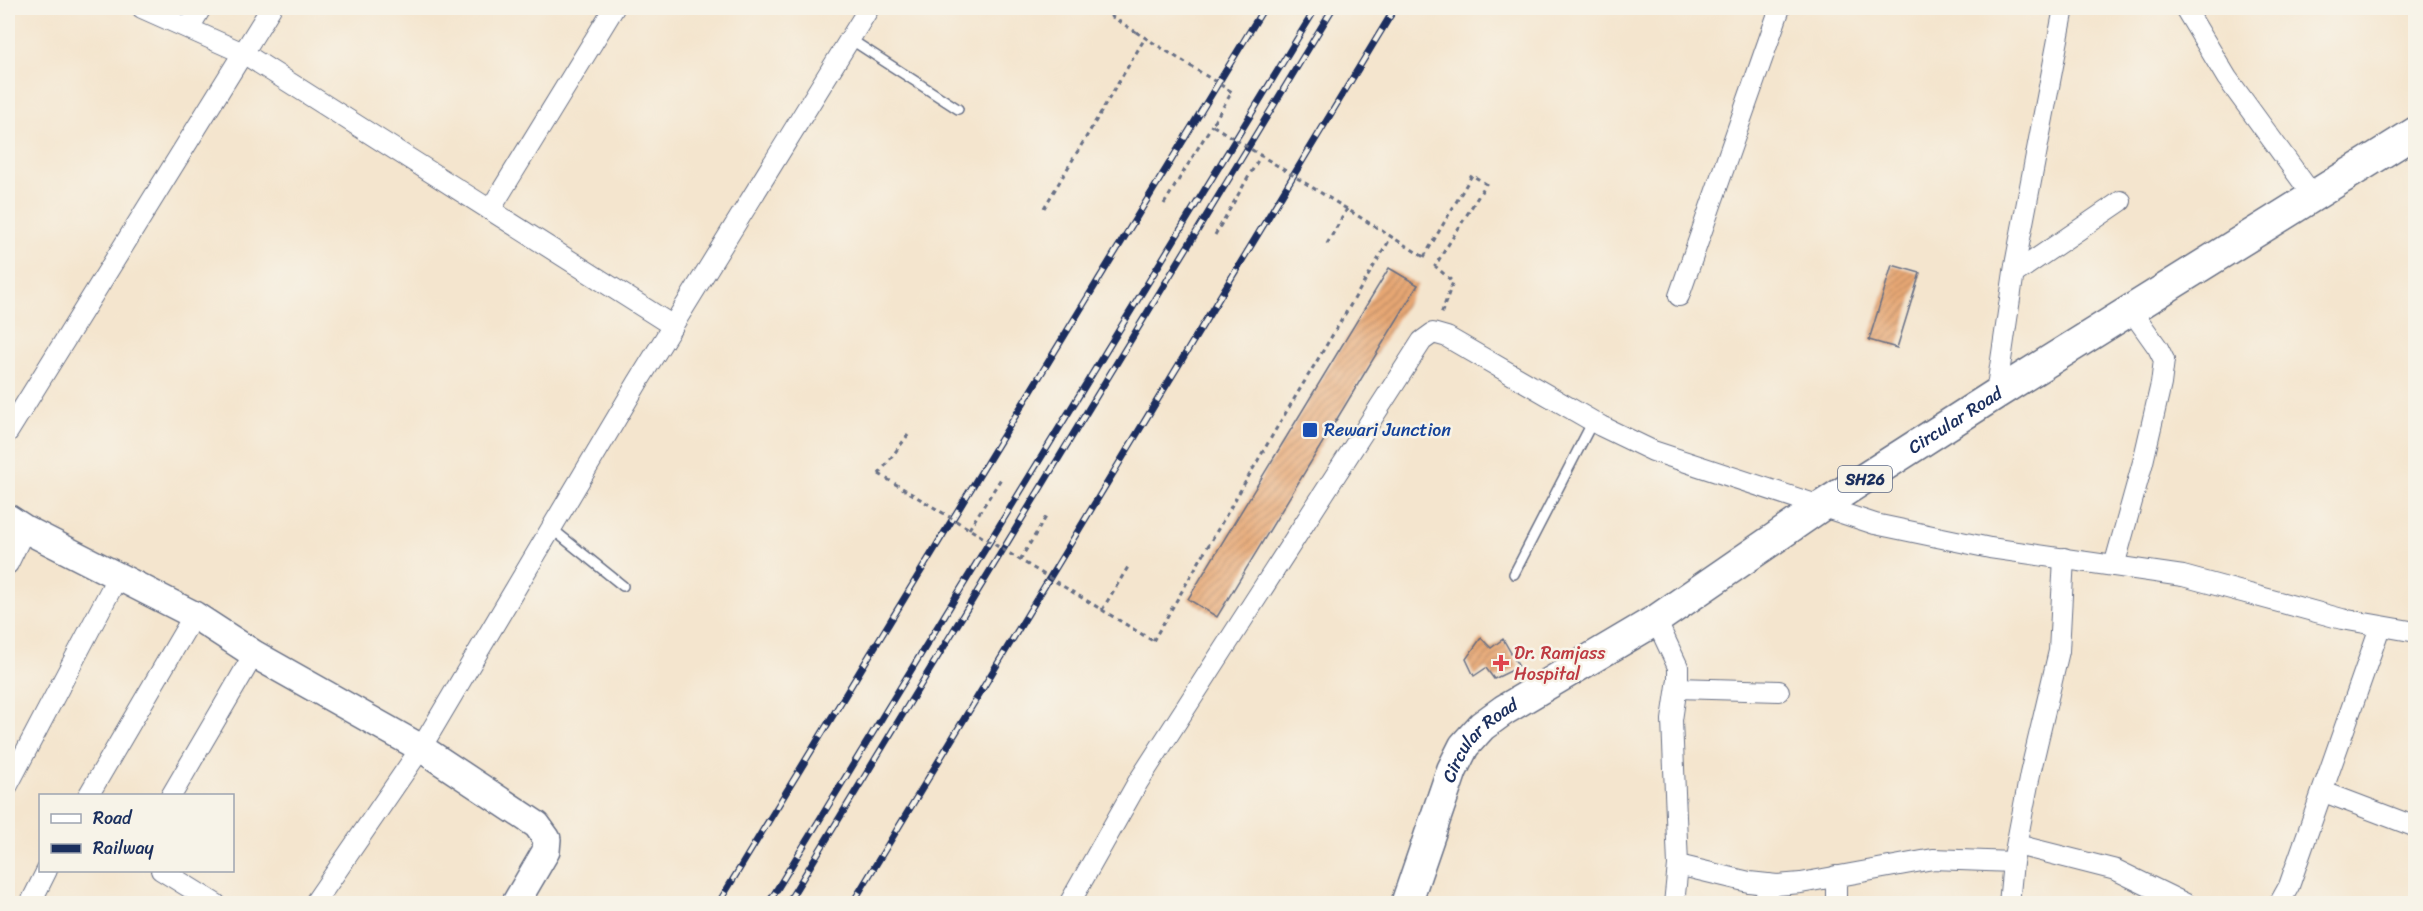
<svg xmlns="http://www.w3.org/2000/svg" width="2423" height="911" font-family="Sriracha,sans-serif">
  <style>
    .building { fill: url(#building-hatch) }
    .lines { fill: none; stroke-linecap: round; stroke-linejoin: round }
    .lane-casing { stroke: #676f85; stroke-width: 12 }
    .street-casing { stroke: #676f85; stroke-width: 22 }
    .secondary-casing { stroke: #676f85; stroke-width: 30 }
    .primary-casing { stroke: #676f85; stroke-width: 33 }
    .path { stroke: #676f85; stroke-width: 3; stroke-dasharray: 4.5 4.5; stroke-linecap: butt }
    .lane { stroke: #fff; stroke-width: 9 }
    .street { stroke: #fff; stroke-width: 20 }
    .secondary { stroke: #fff; stroke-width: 27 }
    .primary { stroke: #fff; stroke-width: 30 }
    .rail-casing { stroke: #1b2f5e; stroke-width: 7 }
    .rail { stroke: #f7f3e8; stroke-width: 4.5; stroke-dasharray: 14; stroke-linecap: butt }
    .path-bridge { stroke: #676f85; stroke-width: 3; stroke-dasharray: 4.5 4.5; stroke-linecap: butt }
    .transit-dot { fill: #1a4fb4; stroke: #f7f3e8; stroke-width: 2 }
    .health-dot { fill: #e0444e; stroke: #f7f3e8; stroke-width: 2 }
    .labels { text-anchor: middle; stroke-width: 5; stroke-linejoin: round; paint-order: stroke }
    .shield { fill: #f7f3e8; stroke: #5d6a87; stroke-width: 1.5 }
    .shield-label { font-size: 16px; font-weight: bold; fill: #1b2f5e }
    .street-label { font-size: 18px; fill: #1b2f5e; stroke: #f7f3e8 }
    .transit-label { font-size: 18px; fill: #164399; stroke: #f7f3e8; text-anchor: start }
    .health-label { font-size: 18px; fill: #be3a42; stroke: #f7f3e8; text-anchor: start }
  </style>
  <defs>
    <pattern id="building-hatch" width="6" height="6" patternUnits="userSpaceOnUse" patternTransform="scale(1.5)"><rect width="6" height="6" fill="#e7a773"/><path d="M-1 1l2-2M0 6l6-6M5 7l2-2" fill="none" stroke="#ba8862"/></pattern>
  </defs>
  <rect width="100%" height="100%" fill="#f7f3e8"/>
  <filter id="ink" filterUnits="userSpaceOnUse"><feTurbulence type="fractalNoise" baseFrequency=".0167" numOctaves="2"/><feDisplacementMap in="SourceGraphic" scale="12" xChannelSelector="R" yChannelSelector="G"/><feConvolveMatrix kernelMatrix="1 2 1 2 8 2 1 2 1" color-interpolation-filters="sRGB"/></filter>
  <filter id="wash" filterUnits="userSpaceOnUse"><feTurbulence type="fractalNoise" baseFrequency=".008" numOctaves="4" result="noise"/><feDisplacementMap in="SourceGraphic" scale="24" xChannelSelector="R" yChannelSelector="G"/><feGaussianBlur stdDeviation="1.35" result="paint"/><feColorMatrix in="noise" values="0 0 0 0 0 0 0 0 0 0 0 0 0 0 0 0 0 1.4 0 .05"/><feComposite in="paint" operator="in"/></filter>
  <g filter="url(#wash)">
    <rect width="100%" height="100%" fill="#f4e5ce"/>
    <g id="blocks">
      <!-- building -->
      <g class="building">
        <polygon points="1892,265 1920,273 1897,348 1869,340"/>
        <polygon points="1389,268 1418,285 1217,617 1188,599"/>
        <polygon points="1481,638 1491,648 1503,639 1519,667 1494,679 1486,668 1474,676 1466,659"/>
      </g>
    </g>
  </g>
  <g filter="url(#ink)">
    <use href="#blocks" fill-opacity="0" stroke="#676f85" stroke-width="1.5"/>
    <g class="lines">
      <!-- lane casing -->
      <g class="lane-casing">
        <g id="lane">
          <polyline points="850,39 958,109"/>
          <polyline points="551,528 623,586"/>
          <polyline points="1514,574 1593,421"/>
        </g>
      </g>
      <!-- street casing -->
      <g class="street-casing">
        <g id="street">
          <polyline points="142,8 243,53 673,326"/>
          <polyline points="2185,8 2227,78 2313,196"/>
          <polyline points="189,28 201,8"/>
          <polyline points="490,210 614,8"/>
          <polyline points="2014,274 2121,201"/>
          <polyline points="1679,296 1780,8"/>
          <polyline points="1996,394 2015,265 2064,8"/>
          <polyline points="8,432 271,8"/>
          <polyline points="8,564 25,529"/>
          <polyline points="2114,566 2143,462 2161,384 2164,360 2158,348 2131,310"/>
          <polyline points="1656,620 1678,667 1678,679 1672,720 1678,865 1674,904"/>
          <polyline points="1677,688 1779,691"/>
          <polyline points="8,785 118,576"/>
          <polyline points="2324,792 2416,827"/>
          <polyline points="88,796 194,615"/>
          <polyline points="171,796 254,654"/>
          <polyline points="2017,845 2116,870 2186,904"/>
          <polyline points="1678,865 1749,882 1777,885 1801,883 1933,859 2013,862"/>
          <polyline points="161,870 216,904"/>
          <polyline points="30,904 47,870"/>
          <polyline points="314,904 421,748 638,382 869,8"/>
          <polyline points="1069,904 1138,782 1422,341 1433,333 1447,337 1601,426 1653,451 1875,524 1990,548 2183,576 2342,619 2416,632"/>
          <polyline points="1766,904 1768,884"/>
          <polyline points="1836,904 1836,876"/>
          <polyline points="2009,904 2013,862 2030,774 2059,651 2064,558"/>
          <polyline points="2279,904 2289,886 2380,627"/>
        </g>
      </g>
      <!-- secondary casing -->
      <g class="secondary-casing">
        <polyline id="secondary" points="8,518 25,529 194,615 254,654 421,748 537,825 547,839 546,851 515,904"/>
      </g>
      <!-- primary casing -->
      <g class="primary-casing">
        <g id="primary">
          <path id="s1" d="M1406,904L1452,770L1464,746L1482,726L1504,710L1656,620L1823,505L1996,394L2416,132"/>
        </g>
      </g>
      <!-- path -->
      <g class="path">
        <polyline points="1069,8 1081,13 1098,8 1136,32"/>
        <polyline points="1164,204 1212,125"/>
        <polyline points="1044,208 1145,38"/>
        <polyline points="1215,235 1261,155"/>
        <polyline points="1327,244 1347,209"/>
        <polyline points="1424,257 1472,175 1486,184 1435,266 1453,282 1440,317"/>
        <polyline points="879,474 908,435"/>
        <polyline points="969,529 1002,477"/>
        <polyline points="1020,560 1046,517"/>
        <polyline points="1102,610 1128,567"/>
        <polyline points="1153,641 1279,424 1392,236"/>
      </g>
      <!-- lane -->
      <use href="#lane" class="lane"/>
      <!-- street -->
      <use href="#street" class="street"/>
      <!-- secondary -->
      <use href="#secondary" class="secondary"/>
      <!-- primary -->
      <use href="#primary" class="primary"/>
      <!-- rail casing -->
      <g class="rail-casing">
        <g id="rail">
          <polyline points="718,904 1264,8"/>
          <polyline points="768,904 1316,8"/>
          <polyline points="787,904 1333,8"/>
          <polyline points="852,904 1395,8"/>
        </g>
      </g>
      <!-- rail -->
      <use href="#rail" class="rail"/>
      <!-- path-bridge -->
      <g class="path-bridge">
        <polyline points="1136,32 1232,92 1212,125 1424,257"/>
        <polyline points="879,474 1153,641"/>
      </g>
    </g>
  </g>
  <!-- markers -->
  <rect class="transit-dot" x="1302" y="422" width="16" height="16" rx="3"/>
  <path class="health-dot" d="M1498 654h6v6h6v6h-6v6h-6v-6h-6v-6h6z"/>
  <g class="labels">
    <!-- shield labels -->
    <rect class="shield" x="1838" y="466" width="54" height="26" rx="4.5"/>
    <g class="shield-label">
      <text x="1865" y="485">SH26</text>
    </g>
    <!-- street labels -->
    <g class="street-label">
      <text dy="6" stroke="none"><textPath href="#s1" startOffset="759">Circular Road</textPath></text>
      <text dy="6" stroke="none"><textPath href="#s1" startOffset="183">Circular Road</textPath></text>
    </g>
    <!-- transit labels -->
    <g class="transit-label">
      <text x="1324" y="436">Rewari Junction</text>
    </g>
    <!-- health labels -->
    <g class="health-label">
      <text x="1514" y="659">Dr. Ramjass<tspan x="1514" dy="21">Hospital</tspan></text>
    </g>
  </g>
  <!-- margin -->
  <rect width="2423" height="911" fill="none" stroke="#f7f3e8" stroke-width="30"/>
  <!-- legend -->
  <rect x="39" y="794" width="195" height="78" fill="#f7f3e8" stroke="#9fa5b1" stroke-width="1.5"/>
  <rect x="51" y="814" width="30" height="9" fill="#ffffff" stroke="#9fa5b1" stroke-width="1.5"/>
  <text x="93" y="824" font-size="18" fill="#1b2f5e">Road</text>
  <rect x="51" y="844" width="30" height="9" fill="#1b2f5e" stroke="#9fa5b1" stroke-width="1.5"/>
  <text x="93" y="854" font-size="18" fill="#1b2f5e">Railway</text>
</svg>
